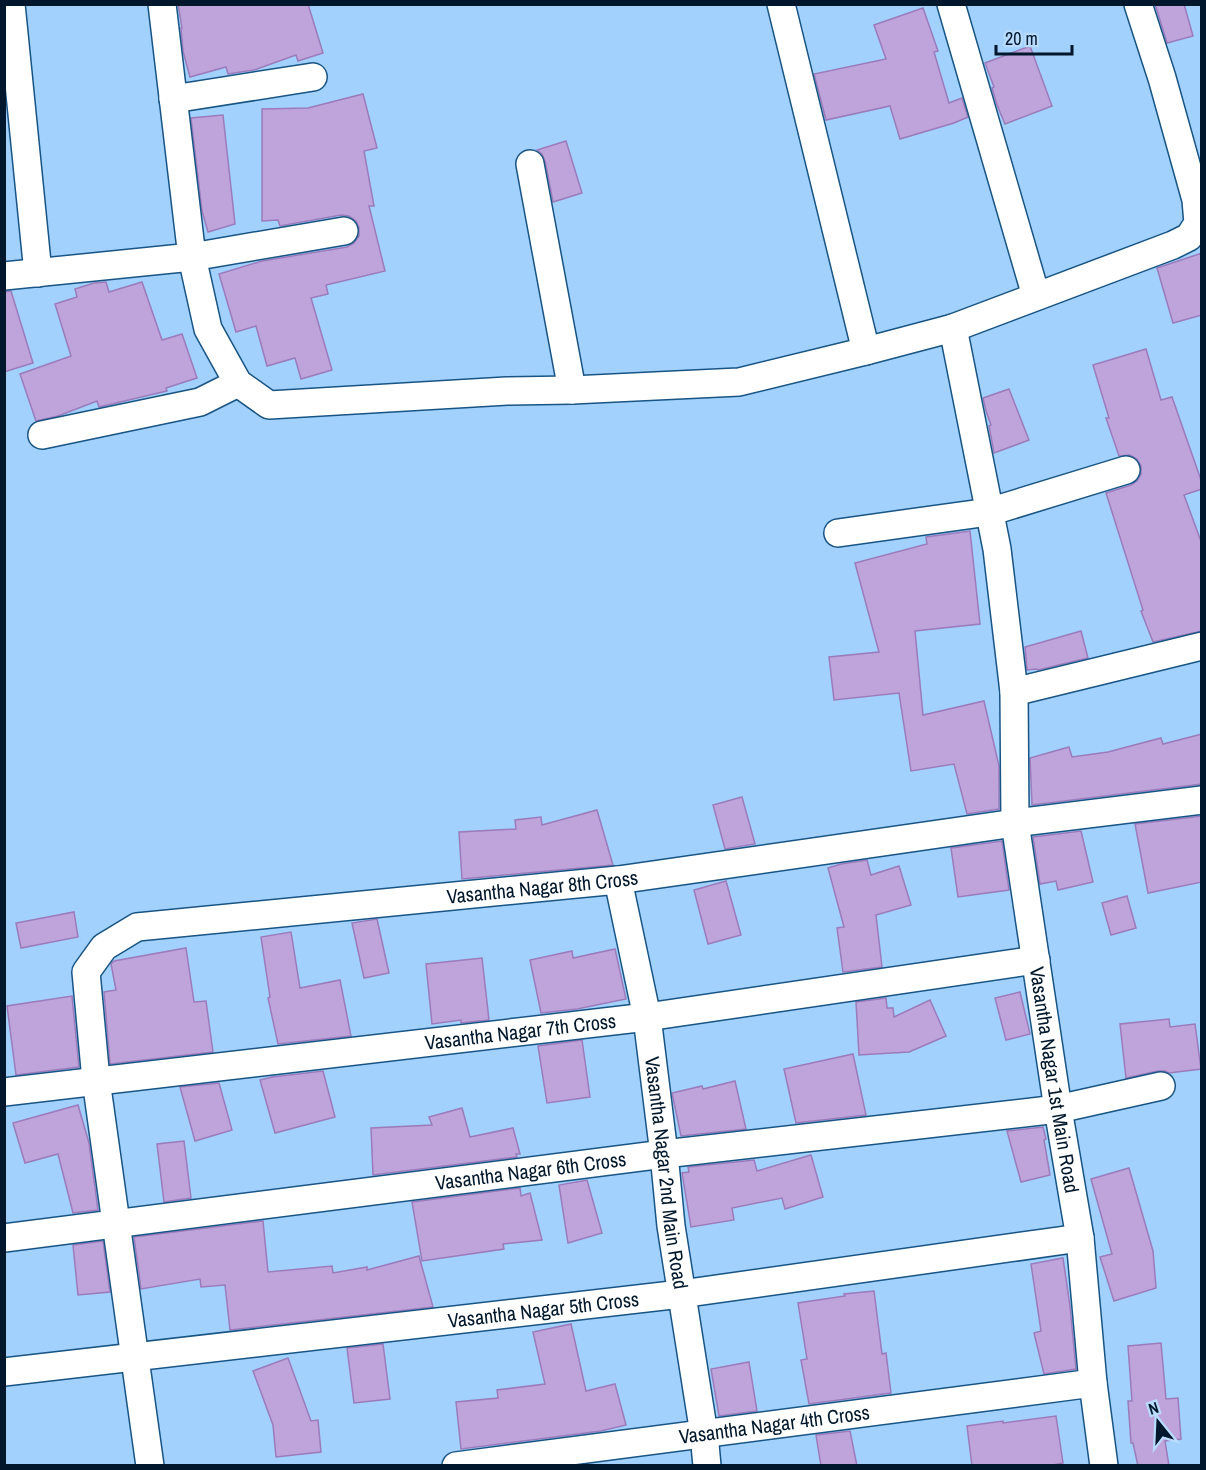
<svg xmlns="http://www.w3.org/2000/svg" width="1206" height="1470" font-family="'Archivo Narrow',sans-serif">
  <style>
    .building { fill: #bfa4db; stroke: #9b7bbb; stroke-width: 1.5 }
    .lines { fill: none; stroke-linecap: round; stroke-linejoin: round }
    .minor-casing { stroke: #185484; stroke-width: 30 }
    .minor { stroke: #fff; stroke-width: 27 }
    .labels { text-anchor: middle; stroke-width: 4.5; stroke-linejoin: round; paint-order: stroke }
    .street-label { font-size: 20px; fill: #01172b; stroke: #b9dcfe }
  </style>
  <rect width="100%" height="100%" fill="#a1d1fc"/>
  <!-- building -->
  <g class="building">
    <polygon points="178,4 308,4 323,53 298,61 296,55 254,70 228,74 226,67 190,77 183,51 181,28 182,28"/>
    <polygon points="1155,4 1184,4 1193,36 1167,43"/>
    <polygon points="923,8 938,51 934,52 949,103 962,98 968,117 954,123 900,139 890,106 826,120 814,74 886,59 874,25"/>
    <polygon points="1030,46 1052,106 1005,124 997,105 992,88 994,87 985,63"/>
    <polygon points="363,94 377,148 364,151 374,206 369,206 385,271 326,285 328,294 311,298 332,370 301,379 295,358 267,366 256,326 236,332 219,274 262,261 347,247 354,243 359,236 359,228 356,221 349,216 341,215 280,226 278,220 262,221 262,109 308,108"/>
    <polygon points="223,115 235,224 208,232 202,211 191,118"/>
    <polygon points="566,141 582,193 553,202 545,161 542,154 537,150"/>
    <polygon points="1202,253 1202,315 1173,323 1157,268"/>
    <polygon points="106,282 109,292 142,282 162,340 182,334 197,378 166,388 167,391 99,407 97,401 58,416 36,421 20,374 71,356 55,304 77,297 75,289 94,283"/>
    <polygon points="11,291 33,363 4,372 4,292"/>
    <polygon points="1146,349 1161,400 1172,397 1202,483 1202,489 1184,495 1202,544 1202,631 1153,642 1141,611 1143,610 1106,493 1131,485 1137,481 1141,474 1141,466 1137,459 1130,455 1119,456 1106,418 1109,418 1093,365"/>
    <polygon points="1009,389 1029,440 994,453 989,426 991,425 986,411 983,398"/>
    <polygon points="970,531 980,624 915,631 923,715 984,701 999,766 999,809 967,814 954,764 911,771 899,693 834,700 829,657 879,652 855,563 927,544 926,537"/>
    <polygon points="1081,631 1088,658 1038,670 1037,669 1027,670 1025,647"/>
    <polygon points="1202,734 1202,784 1032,805 1030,758 1069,747 1072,757 1108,752 1161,738 1163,744"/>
    <polygon points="742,797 755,844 725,849 713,805"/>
    <polygon points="597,810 613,865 462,879 459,832 516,829 515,820 541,817 542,825"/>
    <polygon points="1202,816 1202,882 1148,893 1135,824"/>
    <polygon points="1081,831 1093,882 1058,890 1056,881 1040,884 1033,837"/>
    <polygon points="1002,841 1009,890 958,897 951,848"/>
    <polygon points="867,860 871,875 899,866 911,905 876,915 882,967 843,972 837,928 844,927 828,868 841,864"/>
    <polygon points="726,881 741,935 708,944 694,890"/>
    <polygon points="1127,896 1136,928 1111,935 1102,903"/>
    <polygon points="74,912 78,937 21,948 16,923"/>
    <polygon points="377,919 389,973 364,978 352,923"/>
    <polygon points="291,932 300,988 340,980 351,1036 278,1044 268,998 270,997 261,937"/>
    <polygon points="186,948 194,1002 206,1001 213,1052 110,1064 104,992 116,990 111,964 114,961"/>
    <polygon points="615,949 626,999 577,1009 541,1013 530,960 572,951 573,958"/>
    <polygon points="482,958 489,1020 461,1023 461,1020 432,1024 426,964"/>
    <polygon points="1020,992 1030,1034 1006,1040 995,998"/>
    <polygon points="72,996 79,1067 16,1075 7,1006"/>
    <polygon points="886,998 887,1008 893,1008 894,1017 930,1000 946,1036 909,1052 859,1055 856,1002"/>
    <polygon points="1169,1019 1170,1027 1195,1024 1201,1069 1169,1073 1165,1071 1158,1071 1126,1078 1120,1024"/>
    <polygon points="582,1040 590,1097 547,1103 538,1046"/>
    <polygon points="853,1054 866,1115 796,1123 784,1069"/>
    <polygon points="323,1071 335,1117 275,1133 260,1080 272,1077"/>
    <polygon points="735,1081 746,1129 681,1136 672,1093 702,1086 703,1089"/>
    <polygon points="219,1083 232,1130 195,1141 180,1087"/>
    <polygon points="78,1105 89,1143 98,1210 73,1213 58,1154 25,1163 13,1123"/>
    <polygon points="462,1108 470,1137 513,1128 520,1154 516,1154 517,1157 373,1175 371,1128 432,1125 429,1117"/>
    <polygon points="1043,1127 1046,1139 1044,1140 1050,1175 1021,1182 1007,1131"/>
    <polygon points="184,1141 191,1198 164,1202 157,1144"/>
    <polygon points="811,1155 823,1197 785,1209 782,1198 732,1208 734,1220 691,1227 682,1173 689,1172 688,1167 754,1160 757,1171"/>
    <polygon points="1129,1168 1153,1251 1156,1288 1114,1301 1100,1257 1112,1254 1091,1179"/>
    <polygon points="587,1180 602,1233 568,1243 559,1185"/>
    <polygon points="520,1188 521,1196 530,1193 542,1240 503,1244 504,1249 422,1261 412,1202"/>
    <polygon points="263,1221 268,1272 332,1266 333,1273 367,1267 367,1270 419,1256 433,1307 230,1330 225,1285 201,1287 200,1279 141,1289 134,1237"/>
    <polygon points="103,1241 110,1292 78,1295 73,1245"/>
    <polygon points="1063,1258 1070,1306 1076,1369 1044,1374 1034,1333 1041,1331 1031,1264"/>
    <polygon points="874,1291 882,1354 886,1353 891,1393 809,1404 801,1360 807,1359 798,1303 845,1296 844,1294"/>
    <polygon points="571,1324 586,1391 615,1384 626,1425 601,1431 461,1449 456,1402 498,1398 497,1390 545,1384 533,1332"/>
    <polygon points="1161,1343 1166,1399 1178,1398 1181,1439 1165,1441 1169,1466 1138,1466 1133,1443 1131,1443 1128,1401 1132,1401 1128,1346"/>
    <polygon points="383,1344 390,1399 354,1403 347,1348"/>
    <polygon points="288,1358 311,1421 318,1420 321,1452 276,1457 273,1425 253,1371"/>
    <polygon points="749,1362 757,1411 719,1416 711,1369"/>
    <polygon points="1056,1416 1063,1463 1048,1466 972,1466 967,1426 1003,1421 1003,1423"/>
    <polygon points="850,1431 857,1466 821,1466 816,1435"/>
  </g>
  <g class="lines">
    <!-- minor casing -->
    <g class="minor-casing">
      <g id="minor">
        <polyline points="11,4 38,273"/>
        <polyline points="162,4 192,257 344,231"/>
        <polyline points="781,4 866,351"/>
        <polyline points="951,4 1036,296"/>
        <polyline points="173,99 313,77"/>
        <polyline points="530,164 572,390"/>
        <path id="s1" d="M4,276L192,257L208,329L238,383L269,405L507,391L572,390L739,382L866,351L953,328L997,549L1014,692L1015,823L1058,1109L1080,1238L1093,1383L1104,1466"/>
        <polyline points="953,328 1173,245 1189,237 1198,223 1196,200 1162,78 1138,4"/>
        <polyline points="42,435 200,402 238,383"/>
        <polyline points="838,533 989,512 1126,470"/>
        <polyline points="1014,692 1202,646"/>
        <path id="s2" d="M618,880L647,1017L664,1154L671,1226L704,1434L707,1466"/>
        <path id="s3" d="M4,1092L647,1017L1036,960"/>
        <path id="s4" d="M4,1238L664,1154L1058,1109L1161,1086"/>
        <path id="s5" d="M4,1372L681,1294L1080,1238"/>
        <path id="s6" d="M150,1466L96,1080L86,972L104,947L137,927L618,880L1015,823L1202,800"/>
        <path id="s7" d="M456,1466L1093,1383"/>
      </g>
    </g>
    <!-- minor -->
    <use href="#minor" class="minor"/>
  </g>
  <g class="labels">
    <!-- street labels -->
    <g class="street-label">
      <text dy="7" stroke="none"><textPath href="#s6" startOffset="975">Vasantha Nagar 8th Cross</textPath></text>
      <text dy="7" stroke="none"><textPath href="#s3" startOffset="520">Vasantha Nagar 7th Cross</textPath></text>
      <text dy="7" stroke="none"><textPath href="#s1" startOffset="1814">Vasantha Nagar 1st Main Road</textPath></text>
      <text dy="7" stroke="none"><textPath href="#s4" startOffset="531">Vasantha Nagar 6th Cross</textPath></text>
      <text dy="7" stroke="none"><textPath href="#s2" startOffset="297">Vasantha Nagar 2nd Main Road</textPath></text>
      <text dy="7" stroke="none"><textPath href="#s5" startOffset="543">Vasantha Nagar 5th Cross</textPath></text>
      <text dy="7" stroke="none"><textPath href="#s7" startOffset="321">Vasantha Nagar 4th Cross</textPath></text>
    </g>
  </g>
  <!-- border -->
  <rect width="1206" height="1470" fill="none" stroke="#01172b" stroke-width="12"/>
  <!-- north arrow -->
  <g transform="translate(1158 1422) rotate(342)" stroke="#b9dcfe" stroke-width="4.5" paint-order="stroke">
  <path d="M0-4.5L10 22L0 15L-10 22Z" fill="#01172b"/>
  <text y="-9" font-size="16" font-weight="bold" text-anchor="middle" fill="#01172b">N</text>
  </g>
  <!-- scale -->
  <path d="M996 45v9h76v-9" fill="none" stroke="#01172b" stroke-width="3"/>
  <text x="1005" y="45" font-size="18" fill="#01172b" stroke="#b9dcfe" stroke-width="4.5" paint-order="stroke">20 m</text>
</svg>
